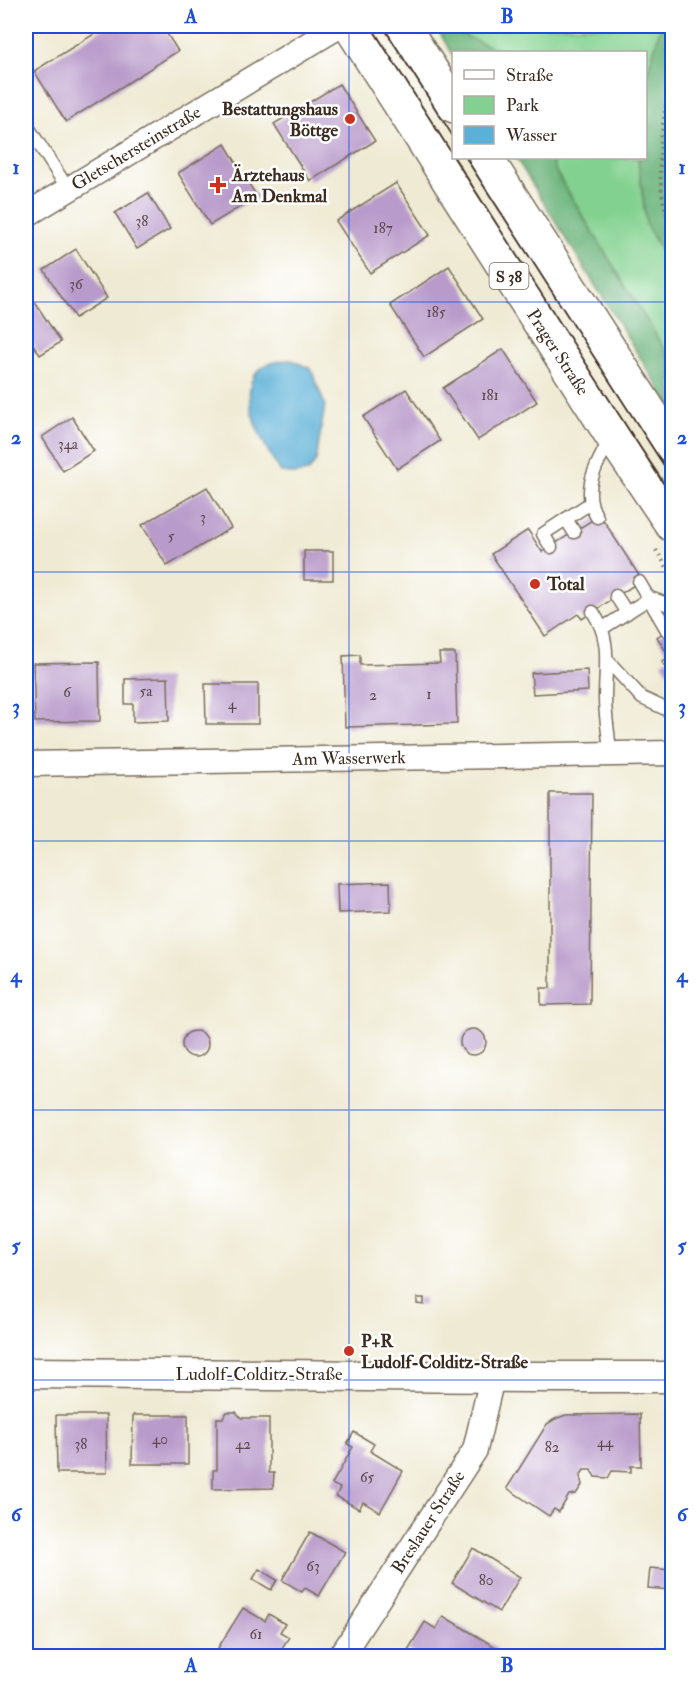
<svg xmlns="http://www.w3.org/2000/svg" width="698" height="1682" font-family="'IM FELL Double Pica',serif">
  <style>
    .green { fill: #83d190; stroke: #5f7e57; stroke-width: 1.5 }
    .forest { fill: #6ab37a; stroke: #526e4c; stroke-width: 1.5 }
    .water { fill: #5bb0d7; stroke: #4b6d7a; stroke-width: 1.5 }
    .building { fill: #b99bcb }
    .lines { fill: none; stroke-linecap: round; stroke-linejoin: round }
    .service-casing { stroke: #7a6d5d; stroke-width: 15 }
    .minor-casing { stroke: #7a6d5d; stroke-width: 27 }
    .tertiary-casing { stroke: #7a6d5d; stroke-width: 33 }
    .primary-casing { stroke: #7a6d5d; stroke-width: 36 }
    .path { stroke: #7a6d5d; stroke-width: 4; stroke-dasharray: 1.5 4.5; stroke-linecap: butt }
    .service { stroke: #fff; stroke-width: 12 }
    .minor { stroke: #fff; stroke-width: 24 }
    .tertiary { stroke: #fff; stroke-width: 30 }
    .primary { stroke: #fff; stroke-width: 33 }
    .tram { stroke: #3b2a1e; stroke-width: 1.5 }
    .grid { fill: none; stroke: #1d4ed8; stroke-width: 1.5; stroke-opacity: 0.55 }
    .poi-dot { fill: #c8321e; stroke: #fff; stroke-width: 2 }
    .labels { text-anchor: middle; stroke-width: 5; stroke-linejoin: round; paint-order: stroke }
    .number-label { font-size: 15px; fill: #5a4649 }
    .shield { fill: #fff; stroke: #766a62; stroke-width: 1.5 }
    .shield-label { font-size: 16px; font-weight: bold; fill: #3b2a1e }
    .poi-label { font-size: 18px; font-weight: bold; fill: #3b2a1e; stroke: #fff; text-anchor: start }
    .street-label { font-size: 18px; fill: #3b2a1e; stroke: #fff }
    .neatline { fill: none; stroke: #1d4ed8; stroke-width: 2 }
    .grid-label { font-size: 20px; text-anchor: middle; font-weight: bold; fill: #1d4ed8 }
  </style>
  <rect width="100%" height="100%" fill="#fff"/>
  <filter id="ink" filterUnits="userSpaceOnUse"><feTurbulence type="fractalNoise" baseFrequency=".0167" numOctaves="2"/><feDisplacementMap in="SourceGraphic" scale="12" xChannelSelector="R" yChannelSelector="G"/><feConvolveMatrix kernelMatrix="1 2 1 2 8 2 1 2 1" color-interpolation-filters="sRGB"/></filter>
  <filter id="wash" filterUnits="userSpaceOnUse"><feTurbulence type="fractalNoise" baseFrequency=".008" numOctaves="4" result="noise"/><feDisplacementMap in="SourceGraphic" scale="24" xChannelSelector="R" yChannelSelector="G"/><feGaussianBlur stdDeviation="1.35" result="paint"/><feColorMatrix in="noise" values="0 0 0 0 0 0 0 0 0 0 0 0 0 0 0 0 0 1.4 0 .05"/><feComposite in="paint" operator="in"/></filter>
  <g filter="url(#wash)">
    <rect width="100%" height="100%" fill="#efead3"/>
    <!-- green -->
    <g class="green">
      <polygon points="435,26 661,26 646,79 646,52 503,52 443,27 438,30"/>
      <polygon points="551,158 638,158 646,224 672,270 672,362 556,172"/>
    </g>
    <!-- forest -->
    <g class="forest">
      <polygon points="661,26 672,26 672,270 646,224 638,158 646,158 646,79"/>
      <polygon points="443,27 503,52 454,52 453,56 438,30"/>
      <polygon points="516,158 551,158 556,172 672,362 672,409"/>
    </g>
    <!-- water -->
    <path class="water" d="M292,360L311,369L325,405L316,461L308,472L294,474L281,472C257,436 219,362 292,360Z"/>
    <g id="blocks">
      <!-- building -->
      <g class="building">
        <polygon points="107,26 162,26 178,51 66,122 34,71"/>
        <polygon points="339,84 375,141 310,181 274,124"/>
        <polygon points="225,144 257,197 210,225 178,173"/>
        <polygon points="396,183 430,235 370,273 336,221"/>
        <polygon points="148,193 170,229 137,249 115,213"/>
        <polygon points="76,249 107,298 75,318 44,270"/>
        <polygon points="449,266 483,319 424,357 390,305"/>
        <polygon points="26,289 61,342 40,355 27,335 26,336"/>
        <polygon points="503,349 537,402 478,440 443,388"/>
        <polygon points="406,389 440,441 397,469 363,417"/>
        <polygon points="72,417 94,451 63,471 42,437"/>
        <polygon points="207,487 231,528 167,566 142,525"/>
        <polygon points="600,515 642,580 582,619 578,614 545,636 491,554 528,530 542,552"/>
        <rect x="304" y="551" width="29" height="29"/>
        <polygon points="672,627 672,678 662,662 670,658 657,637"/>
        <polygon points="439,653 455,653 457,724 345,727 343,656 360,655 360,665 401,664 440,663"/>
        <polygon points="99,662 100,721 35,722 33,663"/>
        <polygon points="587,670 588,691 533,694 531,673"/>
        <polygon points="168,678 169,721 133,722 133,704 125,704 125,679"/>
        <polygon points="205,684 258,684 258,724 206,724"/>
        <polygon points="550,793 592,793 590,1004 541,1005 541,988 550,988"/>
        <polygon points="390,882 391,911 338,913 337,884"/>
        <circle cx="473" cy="1042" r="13"/>
        <circle cx="195" cy="1044" r="13"/>
        <polygon points="417,1298 424,1298 424,1305 417,1304"/>
        <polygon points="227,1412 236,1412 241,1418 269,1418 269,1473 274,1473 273,1488 213,1489 213,1470 217,1470 217,1418 223,1418"/>
        <polygon points="640,1414 641,1466 631,1466 631,1472 612,1471 608,1478 595,1477 591,1470 584,1470 580,1476 582,1485 576,1494 569,1495 559,1512 554,1509 549,1516 507,1488 547,1424 555,1419 566,1415"/>
        <polygon points="56,1415 106,1415 107,1473 57,1473"/>
        <polygon points="133,1415 188,1415 188,1464 132,1464"/>
        <polygon points="354,1432 374,1444 370,1451 403,1471 380,1512 363,1502 359,1509 336,1496 340,1488 332,1484 353,1447 347,1444"/>
        <polygon points="310,1532 345,1552 319,1596 305,1588 302,1592 282,1580"/>
        <polygon points="473,1548 520,1577 499,1612 452,1583"/>
        <polygon points="650,1568 671,1570 670,1590 648,1588"/>
        <polygon points="259,1569 277,1580 271,1590 253,1579"/>
        <polygon points="243,1608 265,1621 269,1614 285,1624 280,1632 289,1637 277,1656 217,1655 220,1650 218,1648"/>
        <polygon points="443,1616 497,1648 491,1656 418,1656 408,1650 425,1622 436,1629"/>
        <polygon points="658,1648 669,1656 651,1656"/>
      </g>
    </g>
  </g>
  <g filter="url(#ink)">
    <use href="#blocks" fill-opacity="0" stroke="#7a6d5d" stroke-width="1.5"/>
    <g class="lines">
      <!-- service casing -->
      <g class="service-casing">
        <g id="service">
          <polyline points="26,124 68,189"/>
          <path d="M597,517C580,490 597,463 611,438"/>
          <polyline points="566,519 574,532"/>
          <polyline points="551,547 543,534 589,504"/>
          <polyline points="639,582 667,630"/>
          <polyline points="616,596 627,613"/>
          <polyline points="650,598 672,606"/>
          <path d="M593,612C612,641 605,665 605,698C605,716 609,735 610,754"/>
          <polyline points="603,628 650,598"/>
          <polyline points="608,661 642,698 672,712"/>
        </g>
      </g>
      <!-- minor casing -->
      <g class="minor-casing">
        <g id="minor">
          <polyline points="26,215 339,26"/>
          <polyline points="26,764 672,753"/>
          <polyline points="341,1656 475,1450 492,1378"/>
        </g>
      </g>
      <!-- tertiary casing -->
      <g class="tertiary-casing">
        <path id="tertiary" d="M26,1373C241,1374 457,1378 672,1377"/>
      </g>
      <!-- primary casing -->
      <g class="primary-casing">
        <g id="primary">
          <polyline points="350,26 612,436 672,525"/>
          <polyline points="403,26 454,106"/>
          <polyline points="486,158 672,446"/>
        </g>
      </g>
      <!-- path -->
      <g class="path">
        <path d="M672,76C662,121 651,183 672,227"/>
        <polyline points="656,550 672,575"/>
      </g>
      <!-- service -->
      <use href="#service" class="service"/>
      <!-- minor -->
      <use href="#minor" class="minor"/>
      <!-- tertiary -->
      <use href="#tertiary" class="tertiary"/>
      <!-- primary -->
      <use href="#primary" class="primary"/>
      <!-- tram -->
      <g class="tram">
        <polyline points="371,26 454,157"/>
        <polyline points="383,26 454,138"/>
        <polyline points="454,158 672,497"/>
        <polyline points="466,158 672,478"/>
      </g>
    </g>
  </g>
  <!-- grid -->
  <path class="grid" d="M349,26V1656M26,302H672M26,572H672M26,841H672M26,1110H672M26,1380H672"/>
  <!-- markers -->
  <g class="poi-dot">
    <circle cx="350" cy="119" r="6"/>
    <path d="M215 176h6v6h6v6h-6v6h-6v-6h-6v-6h6z"/>
    <circle cx="535" cy="584" r="6"/>
    <circle cx="349" cy="1351" r="6"/>
  </g>
  <g class="labels">
    <!-- number labels -->
    <g class="number-label">
      <text x="142" y="226">38</text>
      <text x="383" y="233">187</text>
      <text x="76" y="289">36</text>
      <text x="436" y="317">185</text>
      <text x="490" y="400">181</text>
      <text x="68" y="449">34a</text>
      <text x="203" y="522">3</text>
      <text x="171" y="541">5</text>
      <text x="146" y="696">5a</text>
      <text x="67" y="697">6</text>
      <text x="429" y="699">1</text>
      <text x="373" y="700">2</text>
      <text x="232" y="709">4</text>
      <text x="160" y="1444">40</text>
      <text x="605" y="1447">44</text>
      <text x="81" y="1449">38</text>
      <text x="243" y="1449">42</text>
      <text x="552" y="1452">82</text>
      <text x="367" y="1482">65</text>
      <text x="313" y="1571">63</text>
      <text x="486" y="1585">80</text>
      <text x="256" y="1639">61</text>
    </g>
    <!-- shield labels -->
    <rect class="shield" x="489.5" y="263" width="39" height="26" rx="4.5"/>
    <g class="shield-label">
      <text x="509" y="282">S 38</text>
    </g>
    <!-- poi labels -->
    <g class="poi-label">
      <text x="338" y="115" text-anchor="end">Bestattungshaus<tspan x="338" dy="21">Böttge</tspan></text>
      <text x="232" y="181">Ärztehaus<tspan x="232" dy="21">Am Denkmal</tspan></text>
      <text x="547" y="590">Total</text>
      <text x="361" y="1347">P+R<tspan x="361" dy="21">Ludolf-Colditz-Straße</tspan></text>
    </g>
    <!-- street labels -->
    <g class="street-label">
      <text transform="translate(136 148) rotate(-31)" y="6">Gletschersteinstraße</text>
      <text transform="translate(558 352) rotate(57)" y="6">Prager Straße</text>
      <text transform="translate(349 758) rotate(-1)" y="6">Am Wasserwerk</text>
      <text x="259" y="1380">Ludolf-Colditz-Straße</text>
      <text transform="translate(428 1522) rotate(-57)" y="6">Breslauer Straße</text>
    </g>
  </g>
  <!-- margin -->
  <rect width="698" height="1682" fill="none" stroke="#fff" stroke-width="66"/>
  <!-- legend -->
  <rect x="452" y="51" width="195" height="108" fill="#ffffff" stroke="#b1aaa5" stroke-width="1.5"/>
  <rect x="464" y="70" width="30" height="9" fill="#ffffff" stroke="#b1aaa5" stroke-width="1.5"/>
  <text x="506" y="81" font-size="18" fill="#3b2a1e">Straße</text>
  <rect x="464" y="96" width="30" height="18" fill="#83d190" stroke="#b1aaa5" stroke-width="1.5"/>
  <text x="506" y="111" font-size="18" fill="#3b2a1e">Park</text>
  <rect x="464" y="126" width="30" height="18" fill="#5bb0d7" stroke="#b1aaa5" stroke-width="1.5"/>
  <text x="506" y="141" font-size="18" fill="#3b2a1e">Wasser</text>
  <rect x="33" y="33" width="632" height="1616" class="neatline"/>
  <g class="grid-label">
    <text x="191" y="23">A</text>
    <text x="507" y="23">B</text>
    <text x="16" y="174">1</text>
    <text x="682" y="174">1</text>
    <text x="16" y="444">2</text>
    <text x="682" y="444">2</text>
    <text x="16" y="713">3</text>
    <text x="682" y="713">3</text>
    <text x="16" y="982">4</text>
    <text x="682" y="982">4</text>
    <text x="16" y="1252">5</text>
    <text x="682" y="1252">5</text>
    <text x="16" y="1521">6</text>
    <text x="682" y="1521">6</text>
    <text x="191" y="1672">A</text>
    <text x="507" y="1672">B</text>
  </g>
</svg>
